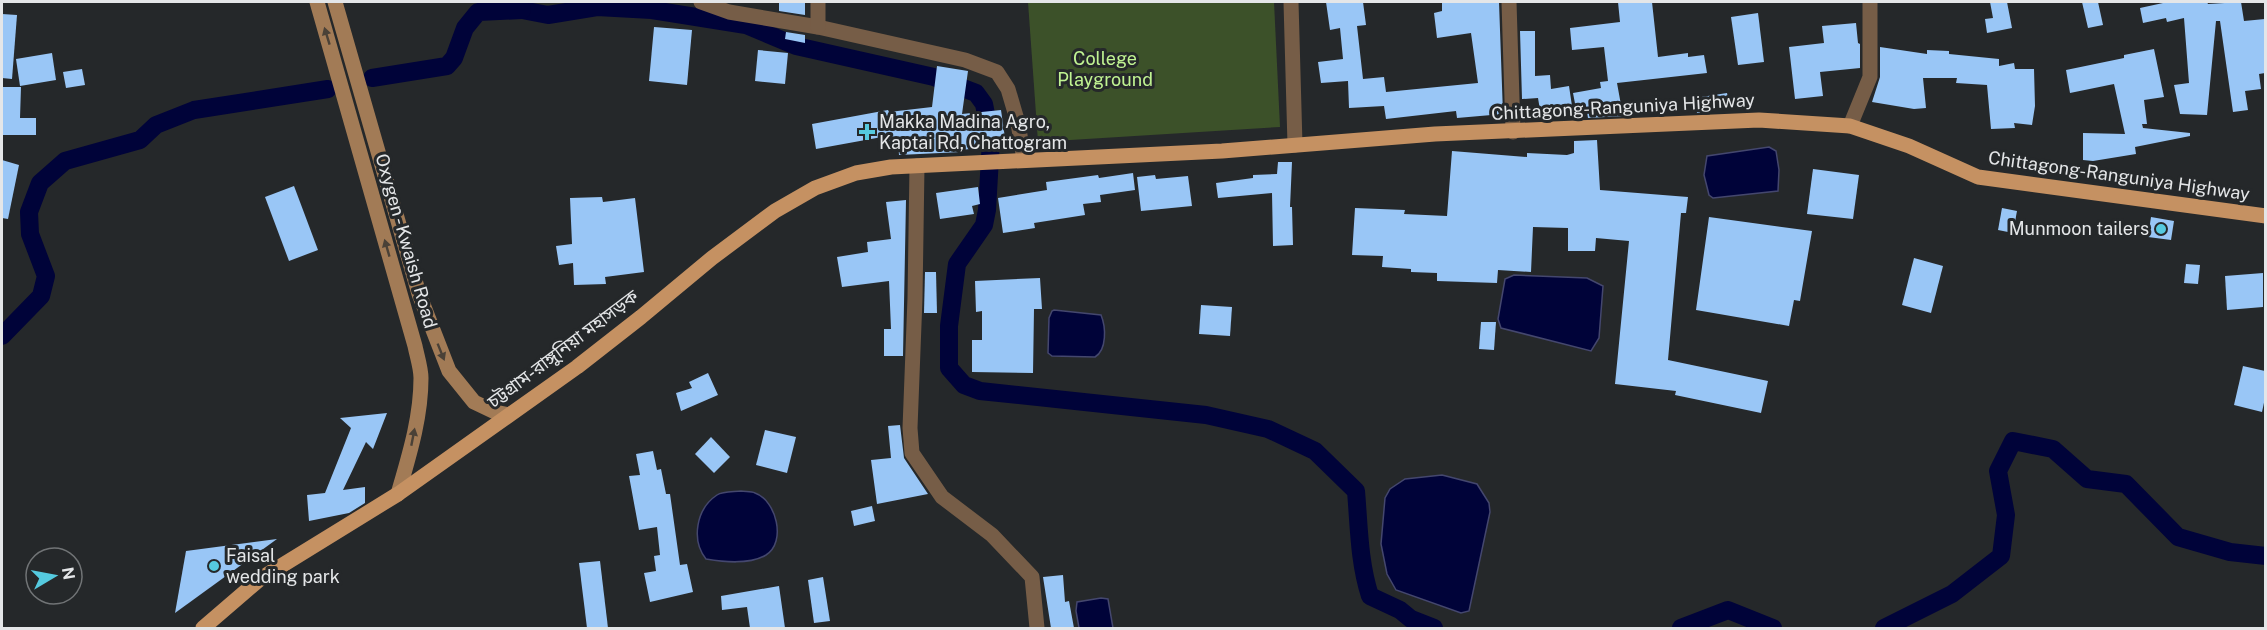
<svg xmlns="http://www.w3.org/2000/svg" width="2267" height="630" font-family="'Public Sans','Noto Sans Bengali',sans-serif">
  <style>
    .green { fill: #3c5129 }
    .water { fill: #000339; stroke: #44476e; stroke-width: 1.5 }
    .lines { fill: none; stroke-linecap: round; stroke-linejoin: round }
    .canal { stroke: #000339; stroke-width: 18 }
    .building { fill: #99c6f6 }
    .street { stroke: #765d47; stroke-width: 15 }
    .secondary { stroke: #a27b56; stroke-width: 15 }
    .primary { stroke: #c59162; stroke-width: 15 }
    .oneway { fill: #4a4137 }
    .poi-dot { fill: #55cadf; stroke: #25282a; stroke-width: 2 }
    .labels { text-anchor: middle; stroke-width: 6; stroke-linejoin: round; paint-order: stroke }
    .park-label { font-size: 18px; fill: #c0f392; stroke: #25282a }
    .street-label { font-size: 18px; fill: #e4e6e8; stroke: #25282a }
    .poi-label { font-size: 18px; fill: #e4e6e8; stroke: #25282a; text-anchor: start }
  </style>
  <rect width="100%" height="100%" fill="#25282a"/>
  <!-- green -->
  <polygon class="green" points="1028,2 1274,2 1280,127 1038,142"/>
  <!-- water -->
  <g class="water">
    <polygon points="1769,147 1776,151 1779,170 1778,191 1713,198 1709,195 1704,175 1707,156"/>
    <polygon points="1514,275 1587,278 1603,286 1599,338 1591,351 1501,328 1498,319 1505,279"/>
    <path d="M1054,310L1101,315C1106,327 1107,350 1095,357L1052,356L1048,353L1049,318L1052,311Z"/>
    <polygon points="1442,475 1477,484 1489,503 1490,512 1469,611 1461,613 1396,590 1387,574 1381,544 1385,498 1390,489 1405,479"/>
    <path d="M741,491C745,492 751,491 755,493C776,500 787,542 766,555C749,565 724,562 706,559C691,540 696,509 717,495C723,491 734,492 741,491Z"/>
    <polygon points="1101,598 1108,599 1113,628 1079,628 1076,611 1077,602"/>
  </g>
  <g class="lines">
    <!-- canal -->
    <g class="canal">
      <path d="M519,2L522,10L548,15L597,7L652,10L746,25L796,46L934,77L976,93L984,104L991,140L987,210L984,225L957,264L949,326V368L964,385L980,391L1206,415L1268,429L1315,451L1356,491C1359,526 1359,562 1370,596L1400,610L1411,619L1434,628"/>
      <polyline points="372,78 447,66 454,58 465,28 478,12 522,10"/>
      <polyline points="2,336 41,296 46,276 30,234 29,212 40,183 65,161 140,140 156,125 194,110 328,89"/>
      <polyline points="1681,628 1728,610 1773,628"/>
      <polyline points="1884,628 1952,594 2001,556 2006,515 1998,471 2013,441 2053,449 2087,479 2126,484 2178,537 2230,552 2266,556"/>
    </g>
  </g>
  <!-- building -->
  <g class="building">
    <polygon points="779,2 805,2 805,15 779,11"/>
    <polygon points="1326,2 1363,2 1366,25 1357,26 1363,79 1384,77 1386,92 1478,83 1471,33 1437,38 1434,13 1442,11 1442,2 1499,2 1503,114 1457,118 1456,111 1386,119 1384,106 1349,108 1348,81 1321,83 1318,62 1343,59 1340,28 1330,30"/>
    <polygon points="1618,2 1652,2 1658,57 1688,53 1688,57 1704,55 1707,73 1617,83 1623,116 1588,118 1587,112 1577,114 1573,93 1601,88 1600,82 1608,81 1604,47 1572,50 1570,28 1620,22"/>
    <polygon points="1990,2 2007,2 2012,28 1987,33 1985,19 1993,18"/>
    <polygon points="2082,2 2098,2 2103,25 2088,28"/>
    <polygon points="2163,2 2207,2 2208,4 2241,2 2244,21 2265,19 2265,73 2259,74 2261,89 2245,91 2248,110 2233,112 2220,21 2216,21 2207,115 2180,114 2174,85 2189,83 2184,18 2167,22 2166,18 2143,23 2140,8 2163,3"/>
    <polygon points="1758,13 1764,62 1738,65 1731,17"/>
    <polygon points="2,14 17,15 12,79 2,78"/>
    <polygon points="1856,23 1858,43 1860,44 1860,68 1820,72 1823,96 1795,99 1789,47 1824,43 1822,26"/>
    <polygon points="654,27 692,30 687,85 649,81"/>
    <polygon points="1520,31 1535,31 1535,76 1550,75 1551,89 1569,86 1572,106 1540,110 1538,98 1522,99"/>
    <polygon points="786,32 805,35 805,43 785,39"/>
    <polygon points="1880,47 1927,54 1927,50 1949,51 1949,54 1999,59 1999,66 2014,63 2015,69 2034,69 2035,106 2032,125 2014,123 2015,128 1991,129 1987,85 1956,83 1957,78 1923,78 1926,108 1914,109 1872,102 1880,77"/>
    <polygon points="2154,49 2164,97 2144,100 2147,124 2142,124 2143,128 2190,133 2190,136 2135,147 2136,154 2093,161 2083,160 2083,133 2125,134 2114,84 2070,93 2066,70 2124,58 2124,55"/>
    <polygon points="758,50 788,53 785,84 755,81"/>
    <polygon points="52,53 56,80 20,86 16,59"/>
    <polygon points="937,66 968,71 962,114 1001,110 1006,145 961,150 961,152 899,155 898,140 882,142 882,137 816,149 812,124 888,110 889,112 932,107"/>
    <polygon points="82,69 85,85 66,88 63,72"/>
    <polygon points="2,87 21,87 20,118 36,118 36,135 2,135"/>
    <polygon points="1727,93 1730,108 1697,113 1695,98"/>
    <polygon points="1597,140 1600,190 1688,197 1686,213 1681,213 1668,360 1768,381 1761,413 1675,395 1676,391 1615,384 1629,241 1596,238 1595,251 1568,251 1568,228 1533,227 1531,272 1498,270 1497,283 1437,281 1437,273 1411,272 1411,269 1382,267 1383,256 1352,255 1355,208 1405,210 1404,214 1447,216 1452,151 1527,157 1527,153 1567,155 1574,153 1574,141"/>
    <polygon points="2,160 19,165 8,219 2,218"/>
    <polygon points="1278,162 1292,162 1290,207 1292,207 1293,245 1273,246 1272,193 1218,198 1216,183 1253,178 1253,175 1277,174"/>
    <polygon points="1813,169 1859,175 1853,219 1807,214"/>
    <polygon points="1133,173 1135,190 1100,195 1101,202 1083,204 1085,215 1034,223 1035,228 1003,233 998,198 1047,190 1046,182 1098,175 1099,178"/>
    <polygon points="1155,175 1156,179 1188,176 1192,206 1141,211 1137,177"/>
    <polygon points="294,186 318,250 289,261 265,197"/>
    <polygon points="978,187 980,204 972,206 974,214 940,219 936,193"/>
    <polygon points="602,197 603,202 635,198 644,272 605,277 606,284 574,285 573,263 559,265 556,246 572,244 570,198"/>
    <polygon points="906,200 903,356 884,356 884,329 891,329 889,281 842,287 837,257 868,252 867,242 891,239 886,202"/>
    <polygon points="2002,208 2017,211 2013,233 1998,230"/>
    <polygon points="1709,217 1812,231 1800,301 1794,300 1789,326 1696,310"/>
    <polygon points="2151,217 2174,221 2171,240 2148,237"/>
    <polygon points="1914,258 1943,266 1931,313 1902,305"/>
    <polygon points="2186,264 2200,265 2198,284 2184,283"/>
    <polygon points="925,272 936,272 937,313 924,313"/>
    <polygon points="2263,273 2263,307 2227,310 2225,276"/>
    <polygon points="1040,278 1042,309 1034,309 1033,373 972,372 972,340 982,340 982,311 976,312 975,281"/>
    <polygon points="1201,305 1232,307 1230,336 1199,334"/>
    <polygon points="1481,322 1496,322 1494,350 1479,349"/>
    <polygon points="2243,366 2265,371 2265,398 2262,412 2234,405"/>
    <polygon points="708,373 718,395 681,411 676,393 692,388 689,382"/>
    <polygon points="387,413 373,449 366,442 343,490 365,487 365,503 349,513 309,521 307,495 325,493 351,428 340,418"/>
    <polygon points="900,425 904,458 928,494 877,504 871,460 891,458 888,426"/>
    <polygon points="765,430 796,437 787,473 756,465"/>
    <polygon points="711,437 730,457 714,473 695,454"/>
    <polygon points="653,451 657,470 661,469 666,494 670,494 680,565 687,564 693,592 650,602 644,573 656,571 654,556 660,555 657,527 639,530 629,476 640,475 636,454"/>
    <polygon points="872,506 875,521 854,526 851,511"/>
    <polygon points="277,539 175,613 186,551"/>
    <polygon points="600,561 608,628 587,628 579,563"/>
    <polygon points="1063,575 1065,602 1069,601 1074,628 1051,628 1043,577"/>
    <polygon points="823,577 830,621 814,623 808,580"/>
    <polygon points="779,586 785,628 750,628 747,607 722,610 721,596"/>
  </g>
  <g class="lines">
    <!-- street -->
    <g class="street">
      <polyline points="701,2 729,12 818,27 965,60 997,72 1008,89 1018,123 1024,160"/>
      <polyline points="1291,2 1295,145"/>
      <polyline points="1509,2 1513,132"/>
      <polyline points="818,27 818,2"/>
      <polyline points="1850,126 1870,77 1870,2"/>
      <polyline points="917,166 915,298 910,428 912,453 942,497 992,535 1032,577 1037,628"/>
    </g>
    <!-- secondary -->
    <g class="secondary">
      <path d="M317,2L415,346C417,356 421,368 421,378C421,418 409,456 398,494"/>
      <polyline points="335,2 419,294 449,371 474,402 495,412 509,415"/>
    </g>
    <!-- primary -->
    <polyline class="primary" points="203,628 260,579 398,494 577,367 641,317 712,258 775,211 815,188 856,173 891,167 1222,151 1435,134 1759,120 1850,126 1909,146 1978,177 2266,216"/>
  </g>
  <!-- one-way arrows -->
  <defs><path id="oneway-solid" d="M-6-.8H1V-3.2L6.5 0L1 3.2V.8H-6Z" transform="scale(1.5)"/></defs>
  <g class="oneway">
    <use href="#oneway-solid" transform="translate(327 36) rotate(-107)"/>
    <use href="#oneway-solid" transform="translate(387 248) rotate(-106)"/>
    <use href="#oneway-solid" transform="translate(441 352) rotate(68)"/>
    <use href="#oneway-solid" transform="translate(413 437) rotate(-79)"/>
  </g>
  <!-- markers -->
  <g class="poi-dot">
    <path d="M864 123h6v6h6v6h-6v6h-6v-6h-6v-6h6z"/>
    <circle cx="2161" cy="229" r="6"/>
    <circle cx="214" cy="566" r="6"/>
  </g>
  <g class="labels">
    <!-- park labels -->
    <g class="park-label">
      <text x="1105" y="65">College<tspan x="1105" dy="21">Playground</tspan></text>
    </g>
    <!-- street labels -->
    <g class="street-label">
      <text transform="translate(1623 107) rotate(-3)" y="6">Chittagong-Ranguniya Highway</text>
      <text transform="translate(2119 176) rotate(8)" y="6">Chittagong-Ranguniya Highway</text>
      <text transform="translate(406 241) rotate(74)" y="6">Oxygen - Kwaish Road</text>
      <text transform="translate(563 349) rotate(-37)" y="6">চট্টগ্রাম-রাঙ্গুনিয়া মহাসড়ক</text>
    </g>
    <!-- poi labels -->
    <g class="poi-label">
      <text x="879" y="128">Makka Madina Agro,<tspan x="879" dy="21">Kaptai Rd, Chattogram</tspan></text>
      <text x="2149" y="235" text-anchor="end">Munmoon tailers</text>
      <text x="226" y="562">Faisal<tspan x="226" dy="21">wedding park</tspan></text>
    </g>
  </g>
  <!-- border -->
  <rect width="2267" height="630" fill="none" stroke="#e4e6e8" stroke-width="6"/>
  <!-- north arrow -->
  <g transform="translate(54 576) rotate(80)"><circle r="28" fill="#25282a" stroke="#717476" stroke-width="1.5"/>
  <path d="M0-4.5L10 22L0 15L-10 22Z" fill="#55cadf"/>
  <text y="-9" font-size="16" font-weight="bold" text-anchor="middle" fill="#e4e6e8">N</text>
  </g>
</svg>
